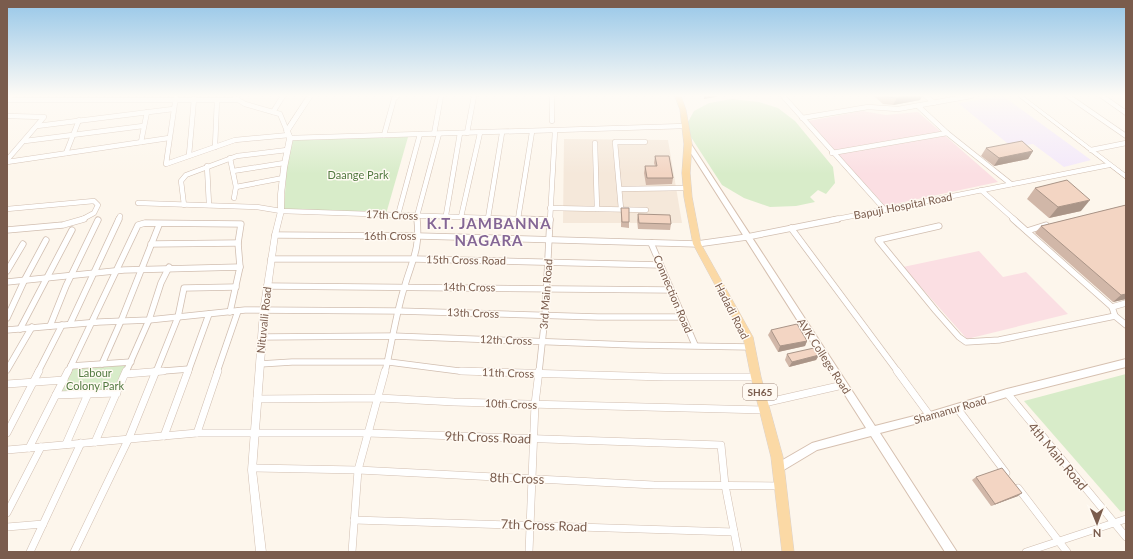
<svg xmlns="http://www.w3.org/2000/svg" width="1133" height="559" font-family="Lato,sans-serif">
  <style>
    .residential { fill: #f5e8da }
    .education { fill: #f3e8fa }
    .medical { fill: #fbdfe3 }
    .green { fill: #d8ecc9 }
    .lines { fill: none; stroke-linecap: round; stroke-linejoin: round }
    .minor-far2-casing { stroke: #d1beb0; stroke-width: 5.5 }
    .minor-far1-casing { stroke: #d1beb0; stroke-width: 7 }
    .minor-casing { stroke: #d1beb0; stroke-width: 8 }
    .tertiary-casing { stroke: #d1beb0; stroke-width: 1 }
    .secondary-casing { stroke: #d6c0b0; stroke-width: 2 }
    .primary-casing { stroke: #dad1cd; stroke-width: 1 }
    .minor-far2 { stroke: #fff; stroke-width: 4.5 }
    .minor-far1 { stroke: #fff; stroke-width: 5.5 }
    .minor { stroke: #fff; stroke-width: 7 }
    .tertiary { fill: #fff; fill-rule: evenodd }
    .secondary { fill: #fff; fill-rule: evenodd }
    .primary { fill: #fbd9a5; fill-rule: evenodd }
    .wall { fill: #d1b7a8 }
    .shaded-wall { fill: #aa9588 }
    .building { fill: #f3d5c3; stroke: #aa9588 }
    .labels { text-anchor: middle; stroke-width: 3; stroke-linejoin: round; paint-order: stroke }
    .shield { fill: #fffaf3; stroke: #a28b7f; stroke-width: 1 }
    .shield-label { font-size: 10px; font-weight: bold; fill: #7a5c4d }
    .park-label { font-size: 11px; fill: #537a41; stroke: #fffaf3 }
    .street-label { font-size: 11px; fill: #7a5c4d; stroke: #fffaf3 }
    .near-street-label { font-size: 13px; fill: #7a5c4d; stroke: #fffaf3 }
    .district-label { font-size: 15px; font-weight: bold; letter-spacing: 1px; fill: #846695; stroke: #fffaf3 }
  </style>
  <rect width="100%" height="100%" fill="#fdf6ec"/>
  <!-- residential -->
  <polygon class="residential" points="564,139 668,140 682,223 563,223"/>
  <!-- education -->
  <polygon class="education" points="1003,96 1091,160 1064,167 1033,144 1012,147 958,103"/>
  <!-- medical -->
  <g class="medical">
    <polygon points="862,111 886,115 918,112 998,182 885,206 808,121"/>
    <polygon points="979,251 1003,277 1026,272 1068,314 967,339 903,267"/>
  </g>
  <!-- green -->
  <g class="green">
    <polygon points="732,99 759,102 778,108 795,121 833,167 835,183 826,194 818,190 810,197 815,202 796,206 770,207 744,198 722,185 689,134 688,122 694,111 709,103"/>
    <polygon points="408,137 386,214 284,209 287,164 293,139"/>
    <polygon points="131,362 117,393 56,395 71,366"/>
    <polygon points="1126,374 1126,510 1121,512 1024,401"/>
  </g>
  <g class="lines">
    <!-- minor-far2 casing -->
    <g class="minor-far2-casing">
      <g id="minor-far2">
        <polyline points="176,96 166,164 235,140 289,135"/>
        <polyline points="552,96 552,121"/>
        <polyline points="783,96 885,210"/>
        <polyline points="926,96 934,103"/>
        <polyline points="1068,96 1126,136"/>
        <polyline points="1102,96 1126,113"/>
        <polyline points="235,98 245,104 280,114 287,131"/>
        <polyline points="7,100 238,100"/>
        <polyline points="918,106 947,133 1011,184"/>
        <polyline points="273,112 283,96"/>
        <polyline points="7,116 44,117 7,160"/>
        <polyline points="802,118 868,107 898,109 971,96"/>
        <polyline points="37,126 173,109"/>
        <polyline points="467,133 474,96"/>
        <polyline points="434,134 441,96"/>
        <polyline points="384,135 394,99 397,96"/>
        <polyline points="290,138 685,126"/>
        <polyline points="25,141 143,126"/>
        <polyline points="141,142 147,112"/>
        <polyline points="595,143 597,209"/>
        <polyline points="215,147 217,100"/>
        <polyline points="1091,150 1126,143"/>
        <polyline points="66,153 79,120"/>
        <polyline points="832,153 947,133"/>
        <polyline points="189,155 194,99"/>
        <polyline points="230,158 236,187 234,198"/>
        <polyline points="7,162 169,138"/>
        <polyline points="207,166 209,205"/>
        <polyline points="233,171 284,163"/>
        <polyline points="236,187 283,178"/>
        <polyline points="620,189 687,188"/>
        <polyline points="981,190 1015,220"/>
        <polyline points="138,203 257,207 281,211 550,220"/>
        <polyline points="184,205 181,181 186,175 237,156 287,150"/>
        <polyline points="550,208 646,210"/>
        <polyline points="7,209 94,201 98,205 94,213 81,220"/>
        <polyline points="621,209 615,142 645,142"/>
        <polyline points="398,215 420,134"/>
        <polyline points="446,215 460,133"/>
        <polyline points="461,217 480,133"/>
        <polyline points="488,218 502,133"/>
        <polyline points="518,219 532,132"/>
        <polyline points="118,220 120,216"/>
        <polyline points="417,220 417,216 439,134"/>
        <polyline points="550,220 555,131"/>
        <polyline points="832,220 1109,165"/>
      </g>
    </g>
    <!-- minor-far1 casing -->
    <g class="minor-far1-casing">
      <g id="minor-far1">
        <polyline points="520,219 550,220"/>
        <polyline points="1013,219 1112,307"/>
        <polyline points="939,226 878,240 936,311 959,337 966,342 999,340 1115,316 1126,325"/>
        <polyline points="791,228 898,372"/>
        <polyline points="7,230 63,225 84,219"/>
        <polyline points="1027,231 1046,225"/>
        <polyline points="275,235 419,236 697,244 747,237 838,219"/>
        <polyline points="651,243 695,345"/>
        <polyline points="151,244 238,243"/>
        <polyline points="271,259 415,259 660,265"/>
        <polyline points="7,271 23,244"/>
        <polyline points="7,282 124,270 240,267 230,312"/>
        <polyline points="267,286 671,290"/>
        <polyline points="1115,316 1112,307 1126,303"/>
        <polyline points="7,318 25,279 46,240"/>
        <polyline points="70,324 119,219"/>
        <polyline points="50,326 66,286 98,220"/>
        <polyline points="20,329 72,230"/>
        <polyline points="7,330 99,322 149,320 245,310 398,311 598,317 682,317"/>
        <polyline points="262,337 393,336 632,345 750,347"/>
        <polyline points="102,364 121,321 159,225"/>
        <polyline points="260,364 292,362 389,362 459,371 495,372"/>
        <polyline points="71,366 131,362"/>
        <polyline points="7,370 32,327"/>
        <polyline points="38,372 62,325"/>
        <polyline points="68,372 138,225 145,223 241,224 238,243 240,267"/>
        <polyline points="126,372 149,320 161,283 169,267"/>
        <polyline points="151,372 189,369"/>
        <polyline points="156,372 178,317 184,288 236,287"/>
        <polyline points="188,372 209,314"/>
        <polyline points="217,372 238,311"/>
        <path d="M385,372C392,343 396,313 405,285C413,258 420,249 417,219"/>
        <polyline points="539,372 545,316 550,219"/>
      </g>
    </g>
    <!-- minor casing -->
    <g class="minor-casing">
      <g id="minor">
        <polyline points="461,371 664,377 756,377"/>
        <polyline points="897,371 930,416"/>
        <polyline points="126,374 163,371"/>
        <polyline points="7,384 64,380"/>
        <polyline points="1007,393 1126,537"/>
        <polyline points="56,395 117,393"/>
        <polyline points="257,399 379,398 454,402 765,410"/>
        <polyline points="764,403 843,385"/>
        <polyline points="957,408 1006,473"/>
        <polyline points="7,433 39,371"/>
        <polyline points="197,433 218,371"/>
        <polyline points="164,436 188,371"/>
        <polyline points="95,442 126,371"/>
        <polyline points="66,444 88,394"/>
        <polyline points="29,448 68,371"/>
        <polyline points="7,450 197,433 367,433 721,445 725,485 738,552"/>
        <polyline points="253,468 358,470 654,485 781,486"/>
        <polyline points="1018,488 1067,552"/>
        <polyline points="7,513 41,447"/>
        <polyline points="354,520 734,532"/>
        <polyline points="7,527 43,524"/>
        <polyline points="30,552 81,443"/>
        <polyline points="74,552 129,438 156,371"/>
        <polyline points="352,552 358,470 385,371"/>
        <polyline points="529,552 535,404 539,371"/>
        <polyline points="1026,552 1126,519"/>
      </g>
    </g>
    <!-- tertiary casing -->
    <g class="tertiary-casing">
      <g id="tertiary">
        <polygon points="9,96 14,96 7,102 7,97"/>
        <polygon points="307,96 313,96 290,131 293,138 287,168 284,194 284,211 278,235 268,311 256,470 266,552 256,552 248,470 260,311 272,235 278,211 278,194 281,168 287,138 284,131"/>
        <polygon points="1018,96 1023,96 1126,174 1126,179"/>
      </g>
    </g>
    <!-- secondary casing -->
    <g class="secondary-casing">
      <polygon id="secondary" points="688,142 691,144 875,426 930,412 1007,389 1126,359 1126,367 1007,397 930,420 880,433 957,552 945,552 871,436 817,450 782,471 778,473 774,471 773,468 774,465 812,443 866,428 685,144"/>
    </g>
    <!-- primary casing -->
    <g class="primary-casing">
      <polygon id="primary" points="675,96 681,96 686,110 692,144 690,173 692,197 701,244 753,337 761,377 783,457 794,552 782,552 771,457 751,377 743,337 693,244 684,197 682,173 684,144 680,110"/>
    </g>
    <!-- minor-far2 -->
    <use href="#minor-far2" class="minor-far2"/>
    <!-- minor-far1 -->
    <use href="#minor-far1" class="minor-far1"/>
    <!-- minor -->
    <use href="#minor" class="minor"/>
    <!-- tertiary -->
    <use href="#tertiary" class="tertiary"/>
    <!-- secondary -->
    <use href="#secondary" class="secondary"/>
    <!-- primary -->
    <use href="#primary" class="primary"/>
  </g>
  <!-- wall -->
  <g class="wall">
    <polygon points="874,96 922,96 920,100 893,105 883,104"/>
    <polygon points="986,148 1033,151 1028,159 994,166 981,156"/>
    <polygon points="655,156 673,178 672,184 646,185 644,173 645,166 655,166 654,163"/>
    <polygon points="1035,188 1081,211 1049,218 1027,199"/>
    <polygon points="1126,205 1126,299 1113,302 1035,233 1041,226"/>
    <polygon points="621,208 629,222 629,228 621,227"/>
    <polygon points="638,214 671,224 670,230 638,229 637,220"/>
    <polygon points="771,330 807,341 805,346 778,352 768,335"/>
    <polygon points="787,354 819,355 816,360 789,367 785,360"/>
    <polygon points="976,477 1018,496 991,506 972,480"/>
  </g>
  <!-- shaded-wall -->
  <g class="shaded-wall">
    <polygon points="704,96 717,96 716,97 704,99"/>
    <polygon points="904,96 922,96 920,100 893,105 897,98"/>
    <polygon points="1033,151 1028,159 994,166 999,158"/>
    <polygon points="1090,200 1081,211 1049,218 1058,207"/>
    <polygon points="1126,294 1126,299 1113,302 1121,295"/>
    <polygon points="807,341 805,346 778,352 780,346"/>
    <polygon points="819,355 816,360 789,367 792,362"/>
    <polygon points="1022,493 1018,496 991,506 995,504"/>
  </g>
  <!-- building -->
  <g class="building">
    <polygon points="885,96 904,96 897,98 886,97"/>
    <polygon points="1022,141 1033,151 999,158 986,148"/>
    <polygon points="655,156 669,156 673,178 647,178 645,166 657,166"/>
    <polygon points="1067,180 1090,200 1058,207 1035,188"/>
    <polygon points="1126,205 1126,294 1121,295 1041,226"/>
    <polygon points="621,208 629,208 629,222 622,222"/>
    <polygon points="638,214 670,215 671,224 639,223"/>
    <polygon points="797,324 807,341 780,346 771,330"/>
    <polygon points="814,348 819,355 792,362 787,354"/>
    <polygon points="1002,468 1022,493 995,504 976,477"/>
  </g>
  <!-- sky -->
  <linearGradient id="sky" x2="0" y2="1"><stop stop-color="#97c7e8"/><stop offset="0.55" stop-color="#fefbf6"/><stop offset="1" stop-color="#fefbf6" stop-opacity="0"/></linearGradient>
  <rect width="1133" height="174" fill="url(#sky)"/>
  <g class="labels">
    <!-- shield labels -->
    <rect class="shield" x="743" y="384" width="34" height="16" rx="3"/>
    <g class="shield-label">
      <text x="760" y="396">SH65</text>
    </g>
    <!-- park labels -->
    <g class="park-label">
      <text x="358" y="179">Daange Park</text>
      <text x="95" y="377">Labour<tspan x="95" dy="13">Colony Park</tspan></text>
    </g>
    <!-- street labels -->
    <g class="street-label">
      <text transform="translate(903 206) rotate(-11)" y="4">Bapuji Hospital Road</text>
      <text transform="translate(392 215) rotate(2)" y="4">17th Cross</text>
      <text x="390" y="240">16th Cross</text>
      <text transform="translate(466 260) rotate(1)" y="4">15th Cross Road</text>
      <text transform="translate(469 287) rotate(1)" y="4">14th Cross</text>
      <text transform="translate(546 294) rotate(-86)" y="4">3rd Main Road</text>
      <text transform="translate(673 294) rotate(67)" y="4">Connection Road</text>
      <text transform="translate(732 311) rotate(63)" y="4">Hadadi Road</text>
      <text transform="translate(473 313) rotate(2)" y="4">13th Cross</text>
      <text transform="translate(264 320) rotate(-84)" y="4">Nituvalli Road</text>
      <text transform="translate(506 340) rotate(2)" y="4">12th Cross</text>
      <text transform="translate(824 356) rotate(57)" y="4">AVK College Road</text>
      <text transform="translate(508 373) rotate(2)" y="4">11th Cross</text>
      <text transform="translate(511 404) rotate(2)" y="4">10th Cross</text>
      <text transform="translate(950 410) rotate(-16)" y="4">Shamanur Road</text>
    </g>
    <!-- near-street labels -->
    <g class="near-street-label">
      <text transform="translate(488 437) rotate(2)" y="5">9th Cross Road</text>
      <text transform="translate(1058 456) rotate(50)" y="5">4th Main Road</text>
      <text transform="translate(517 478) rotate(2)" y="5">8th Cross</text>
      <text transform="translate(544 525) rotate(2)" y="5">7th Cross Road</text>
    </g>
    <!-- district labels -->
    <g class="district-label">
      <text x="489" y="229">K.T. JAMBANNA<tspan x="489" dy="17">NAGARA</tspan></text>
    </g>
  </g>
  <!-- border -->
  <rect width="1133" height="559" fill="none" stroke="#7a5c4d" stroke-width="16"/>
  <!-- north arrow -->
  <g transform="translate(1097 523) rotate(179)" stroke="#fffaf3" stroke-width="3" paint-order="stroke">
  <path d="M0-3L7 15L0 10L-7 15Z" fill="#7a5c4d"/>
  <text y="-6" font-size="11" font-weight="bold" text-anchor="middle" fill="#7a5c4d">N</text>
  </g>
</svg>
